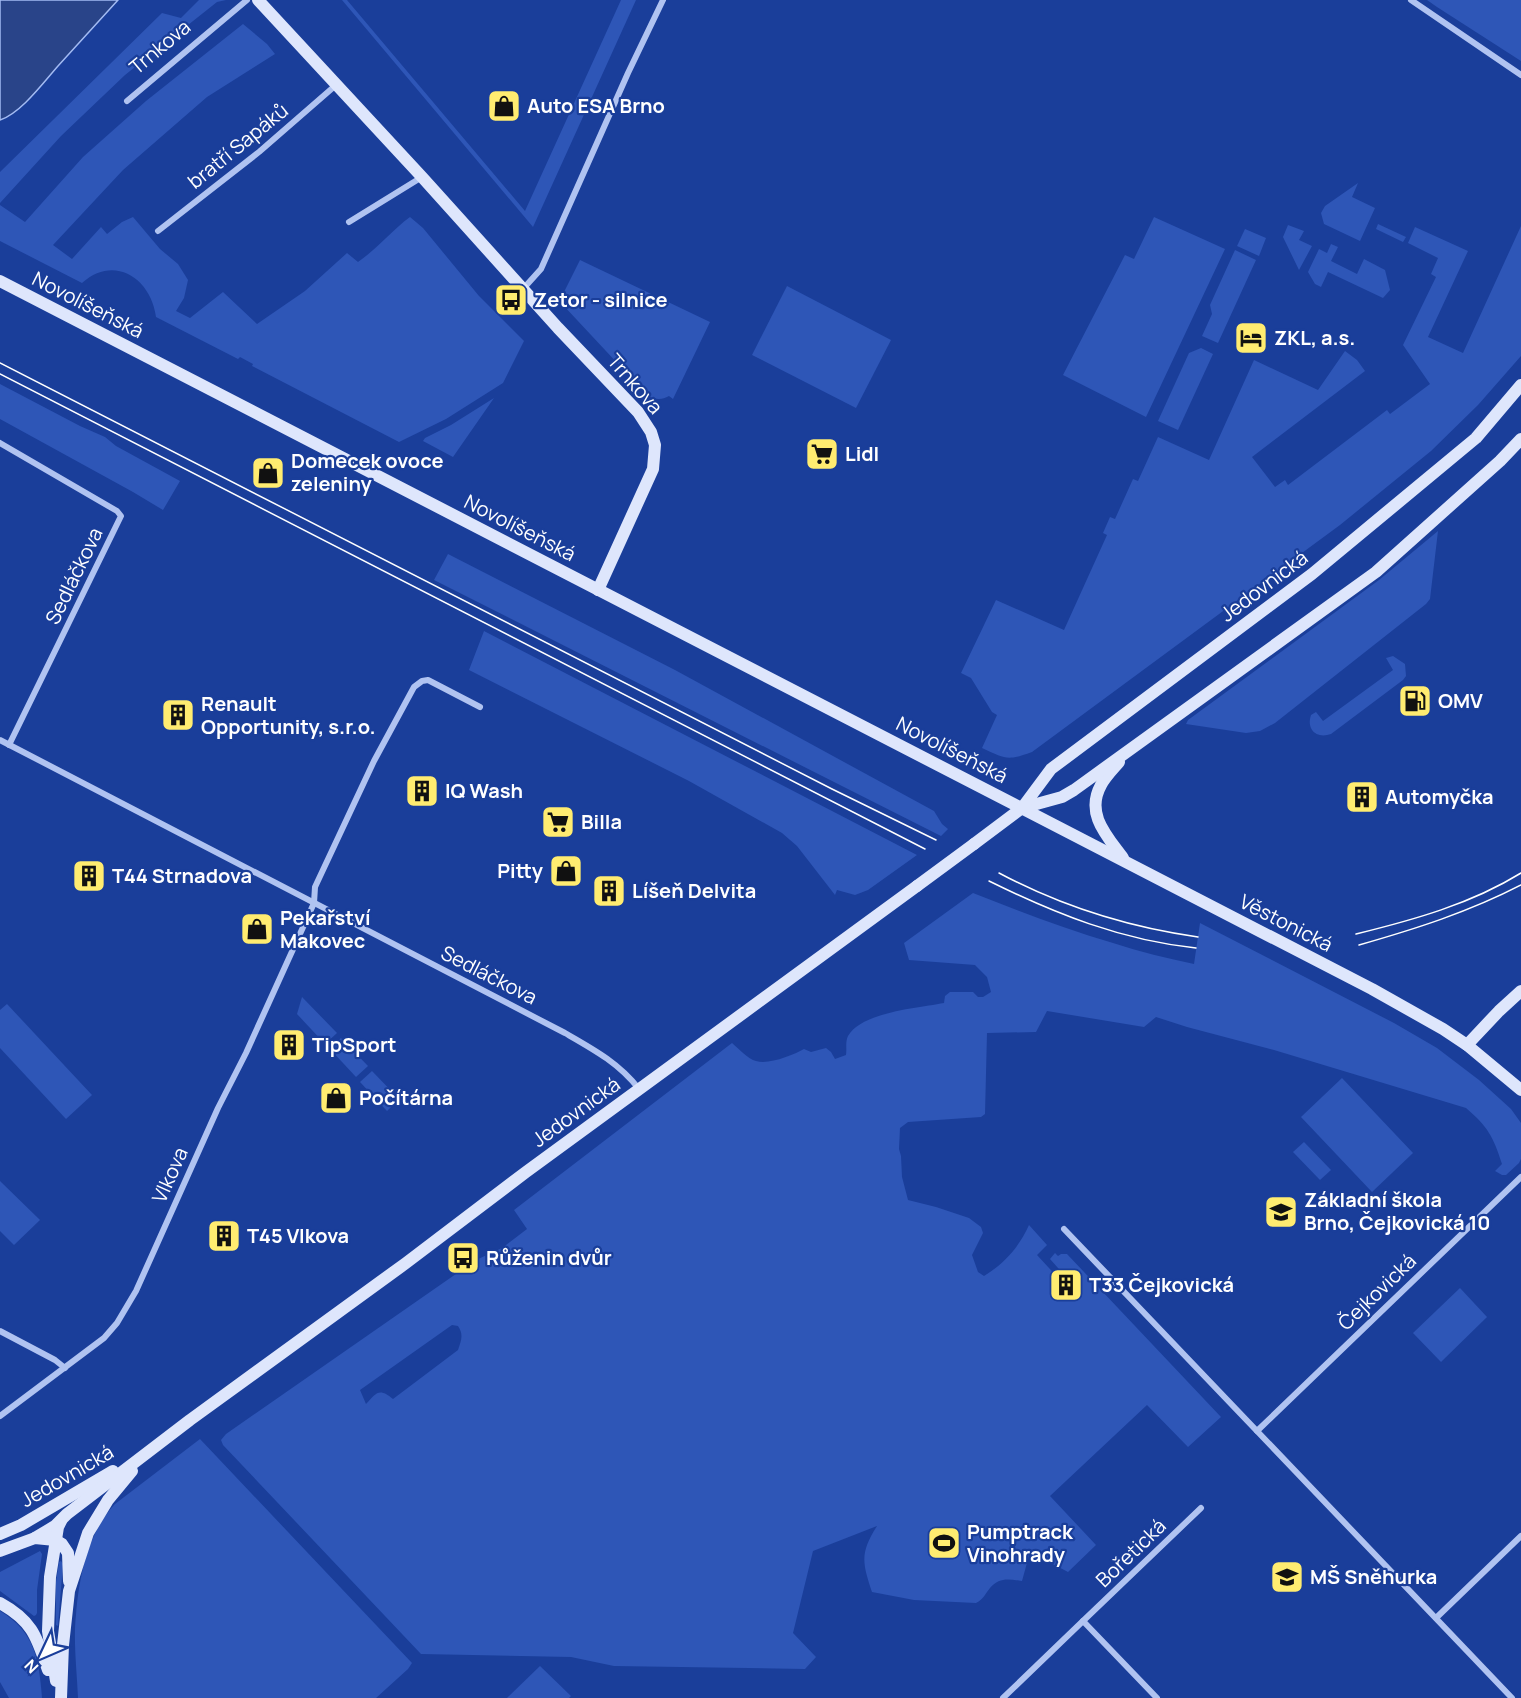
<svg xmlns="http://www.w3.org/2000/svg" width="1521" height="1698" font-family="Manrope,sans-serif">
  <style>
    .green { fill: #2e56b7; fill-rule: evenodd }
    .water { fill: #294489; stroke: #a3bbf3; stroke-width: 1.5 }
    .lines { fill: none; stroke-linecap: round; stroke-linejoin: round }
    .street { stroke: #b0c3f1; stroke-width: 6 }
    .secondary { stroke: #dee6fc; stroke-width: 12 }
    .tram { stroke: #fff; stroke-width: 1.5 }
    .secondary-bridge { stroke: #dee6fc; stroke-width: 12 }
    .labels { text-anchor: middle; stroke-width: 4.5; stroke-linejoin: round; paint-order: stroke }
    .street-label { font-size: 20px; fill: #fff; stroke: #1a3e9a }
    .poi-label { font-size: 20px; font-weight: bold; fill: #fff; stroke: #1a3e9a; text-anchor: start }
  </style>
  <rect width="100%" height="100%" fill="#1a3e9a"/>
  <!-- green -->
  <g class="green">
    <polygon points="199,0 226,0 217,2 125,75 61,136 0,203 0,172 162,13 181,18"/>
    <polygon points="342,0 347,0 525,211 621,0 636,0 533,227"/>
    <polygon points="1427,0 1521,0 1521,61 1437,7"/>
    <path d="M243,24L267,44L275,54L207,97L123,170L53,245L72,259L101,227L107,234L122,222L133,217L160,249L178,264L188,280L184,298L176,311L190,318L223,292L257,324L305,291L347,253L358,262C377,249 391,231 410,217L423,228L479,296L524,341L503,383L446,419L399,442L252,366L253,364L240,357L238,359L156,317C151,278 114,254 82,283L0,241V205L25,222L83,157L146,101Z"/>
    <polygon points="1358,183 1352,197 1375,208 1360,241 1324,224 1321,213 1325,206"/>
    <polygon points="1154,217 1225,249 1146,417 1063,375 1125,255 1134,259"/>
    <polygon points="1378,224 1406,237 1403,242 1376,229"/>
    <polygon points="1288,225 1304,231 1299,240 1312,246 1299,270 1283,237"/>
    <path d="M1521,226V356L1478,405L1431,451L1340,525L1032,752C1007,761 1006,759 982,748L997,715L992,712L971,678L961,673L996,600L1064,630L1107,535L1103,533L1110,517L1115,519L1133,479L1138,481L1158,437L1209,460L1254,360L1318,390L1345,351L1357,360L1365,371L1252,457L1275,487L1285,480L1288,485L1387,410L1390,414L1430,384L1403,345L1436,277L1431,274L1438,258L1408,243L1415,227L1468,251L1428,337L1463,353Z"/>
    <polygon points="1245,229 1266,238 1259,256 1237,246"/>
    <polygon points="1331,244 1338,247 1331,261 1357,274 1364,259 1385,270 1390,290 1383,298 1328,272 1321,287 1315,284 1308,272 1319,249 1327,253"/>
    <polygon points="1235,250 1256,260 1218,343 1202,336 1212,314 1210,305"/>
    <path d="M580,260L710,322L673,399L669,396C662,400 656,400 648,396L563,305L562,296Z"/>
    <polygon points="787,286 891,340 856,408 752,355"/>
    <polygon points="1201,348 1213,354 1178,430 1158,421 1189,353"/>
    <polygon points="0,384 80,426 105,437 116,446 180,481 163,510 133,492 0,419"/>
    <polygon points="494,398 453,457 423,441 425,438 451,425"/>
    <polygon points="1438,531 1430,599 1426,604 1275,723 1260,731 1246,733 1186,724 1188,720 1379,580"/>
    <polygon points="448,554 675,670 934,811 942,824 948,829 941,836 434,580"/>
    <polygon points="484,631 917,855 868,890 855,895 837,890 835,895 797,846 782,833 689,781 469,670"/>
    <path d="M1393,656L1405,664L1406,676L1403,680L1331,734C1317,739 1306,730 1311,715L1316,712L1323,721L1393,670L1386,658Z"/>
    <path d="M973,893C1019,911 1065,929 1113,943C1140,952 1167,958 1194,964L1200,923L1394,1023L1437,1048L1479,1080L1511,1109L1521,1123V1159L1519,1163L1506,1175H1502L1495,1171L1502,1164C1493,1136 1488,1127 1466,1108L1274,1050L1187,1027L1156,1017L1144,1027L1047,1011L1036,1032L987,1033L985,1114L981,1117L908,1122L900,1128L899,1149L901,1156L902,1177L908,1200L936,1207L969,1218L981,1227L983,1233L972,1255L978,1272L984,1276C1005,1263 1019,1247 1029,1225L1047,1245L1037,1255L1061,1281L1057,1285L1065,1293L1075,1285L1067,1276L1066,1277L1050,1259L1055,1253L1058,1256L1061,1254H1067L1221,1417L1188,1447L1147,1405L1050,1496L1096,1545L1068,1572L1030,1552L1022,1581C1009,1579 999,1577 990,1588C985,1594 984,1599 976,1603L914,1600L872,1592C862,1562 860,1553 877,1526L813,1551L793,1633L816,1657L805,1669L614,1666L571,1657L421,1654L223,1445L221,1440L226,1434L476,1260L502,1248L527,1229L514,1210L732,1043C739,1049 748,1059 756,1061C769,1065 793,1055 804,1049L811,1052L826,1048L831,1052L835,1059L846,1055C847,1049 845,1042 848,1036C862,1012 918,1008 944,1003L945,996L950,992H973L978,997H983L991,992L987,977L975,965L909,960L904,943ZM452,1325L458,1326C464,1335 461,1341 458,1350L393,1399C379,1387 376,1393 366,1404L360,1390Z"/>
    <polygon points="302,997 337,1033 325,1044 297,1014"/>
    <polygon points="7,1004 92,1095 66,1119 0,1048 0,1010"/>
    <polygon points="341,1038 368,1066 356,1077 330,1049"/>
    <polygon points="372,1071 399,1099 387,1111 360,1082"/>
    <polygon points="1342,1078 1413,1153 1372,1192 1301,1117"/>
    <polygon points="1304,1142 1331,1170 1320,1180 1293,1152"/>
    <polygon points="0,1181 40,1220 14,1245 0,1231"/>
    <polygon points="1460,1288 1487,1317 1441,1362 1413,1333"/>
    <path d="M200,1439L412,1663L408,1669L376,1698H78C77,1672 73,1640 76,1615C79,1577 88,1532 115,1504Z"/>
    <polygon points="40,1551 42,1554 37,1590 37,1613 36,1615 34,1616 0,1591 0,1572"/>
    <polygon points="61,1561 63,1564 58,1626 56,1625 56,1582 59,1562"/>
    <path d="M0,1611C35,1632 39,1660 42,1698H9L0,1682Z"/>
    <polygon points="540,1666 571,1696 569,1698 507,1698"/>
  </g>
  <!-- water -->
  <path class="water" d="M0,0H118C98,22 78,44 58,66C43,83 21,113 0,120Z"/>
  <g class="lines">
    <!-- street -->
    <g class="street">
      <polyline points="1411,0 1521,75"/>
      <polyline points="127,101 247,0"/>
      <polyline points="349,222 422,177"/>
      <polyline points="158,231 259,152 336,85"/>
      <polyline points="523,289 541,269 628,73 663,0"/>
      <polyline points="0,443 117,511 121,516 9,745"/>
      <path d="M0,740L565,1033C593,1049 619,1063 639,1089"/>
      <polyline points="1064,1229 1512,1698"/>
      <polyline points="0,1331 55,1360 65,1368"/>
      <polyline points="0,1416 104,1338 117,1323 136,1291 218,1108 246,1053 314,903 315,887 374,761 414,687 422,681 428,680 480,707"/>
      <polyline points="1257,1431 1521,1177"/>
      <polyline points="1436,1618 1521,1536"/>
      <polyline points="1003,1698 1083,1621"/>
      <polyline points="1157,1698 1083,1621 1201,1508"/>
    </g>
    <!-- secondary -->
    <g class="secondary">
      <polyline points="258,0 422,177 558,328 638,412 651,432 655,445 653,469 598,590"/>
      <polyline points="0,281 1372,989 1443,1029 1467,1045 1521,1090"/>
      <path d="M1119,762C1113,769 1105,777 1101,785C1085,814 1107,836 1123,858"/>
      <polyline points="1022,808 1062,797 1074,790 1376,572 1500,461 1521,439"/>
      <polyline points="974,844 1022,808 1051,769 1312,574 1476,438 1521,385"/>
      <polyline points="1467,1045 1499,1011 1521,991"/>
      <polyline points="0,1534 21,1525 113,1471"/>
      <polyline points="35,1538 55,1526 67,1514 190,1420 406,1263 526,1172 917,886"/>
      <polyline points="0,1551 35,1538 55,1540 62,1544 68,1553 69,1581"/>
      <path d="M0,1603C33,1621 37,1638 48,1670"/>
      <polyline points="56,1681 48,1631 50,1577 58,1527 61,1521"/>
      <polyline points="61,1698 63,1645 69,1591 88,1533 108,1500 132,1471"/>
    </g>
    <!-- tram -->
    <g class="tram">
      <polyline points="0,363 832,789 936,840"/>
      <polyline points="0,374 925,849"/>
      <path d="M999,873C1061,906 1127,927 1198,937"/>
      <path d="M989,881C1056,914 1121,940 1196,948"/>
      <path d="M1356,934C1413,920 1471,904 1521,873"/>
      <path d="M1359,945C1415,929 1469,912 1521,885"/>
    </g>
    <!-- secondary-bridge -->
    <polyline class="secondary-bridge" points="917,886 974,844"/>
  </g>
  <!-- icons -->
  <defs>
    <g id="shop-square" transform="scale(1.725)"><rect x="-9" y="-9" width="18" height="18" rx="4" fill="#ffec70" stroke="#1a3e9a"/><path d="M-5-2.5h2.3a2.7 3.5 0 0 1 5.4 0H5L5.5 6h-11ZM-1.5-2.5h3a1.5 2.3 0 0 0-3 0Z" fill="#111"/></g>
    <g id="bus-square" transform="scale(1.725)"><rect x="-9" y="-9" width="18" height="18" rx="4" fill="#ffec70" stroke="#1a3e9a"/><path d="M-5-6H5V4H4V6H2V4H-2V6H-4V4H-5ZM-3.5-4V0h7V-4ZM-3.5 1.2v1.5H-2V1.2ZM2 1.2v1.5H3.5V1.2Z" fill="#111"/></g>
    <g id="hotel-square" transform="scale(1.725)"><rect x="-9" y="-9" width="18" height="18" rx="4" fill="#ffec70" stroke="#1a3e9a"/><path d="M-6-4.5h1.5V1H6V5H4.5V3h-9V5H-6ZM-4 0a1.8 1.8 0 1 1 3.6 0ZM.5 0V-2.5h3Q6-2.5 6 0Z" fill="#111"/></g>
    <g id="supermarket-square" transform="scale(1.725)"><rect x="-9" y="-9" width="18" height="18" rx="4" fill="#ffec70" stroke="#1a3e9a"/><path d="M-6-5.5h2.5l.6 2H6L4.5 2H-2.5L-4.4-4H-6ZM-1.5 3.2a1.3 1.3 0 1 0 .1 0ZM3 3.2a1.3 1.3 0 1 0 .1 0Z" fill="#111"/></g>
    <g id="fuel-square" transform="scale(1.725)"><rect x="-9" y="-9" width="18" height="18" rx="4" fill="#ffec70" stroke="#1a3e9a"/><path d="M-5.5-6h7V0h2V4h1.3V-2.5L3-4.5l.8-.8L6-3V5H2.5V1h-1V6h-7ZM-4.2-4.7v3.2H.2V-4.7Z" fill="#111"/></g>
    <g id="building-square" transform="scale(1.725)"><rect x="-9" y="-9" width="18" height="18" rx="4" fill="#ffec70" stroke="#1a3e9a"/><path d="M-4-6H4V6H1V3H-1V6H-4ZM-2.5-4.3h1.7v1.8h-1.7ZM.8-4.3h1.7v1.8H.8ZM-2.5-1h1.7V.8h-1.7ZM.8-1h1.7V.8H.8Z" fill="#111"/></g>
    <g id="school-square" transform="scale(1.725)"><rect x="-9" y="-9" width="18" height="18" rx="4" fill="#ffec70" stroke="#1a3e9a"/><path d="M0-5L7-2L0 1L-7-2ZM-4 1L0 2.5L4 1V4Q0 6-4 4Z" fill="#111"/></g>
    <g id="stadium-square" transform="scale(1.725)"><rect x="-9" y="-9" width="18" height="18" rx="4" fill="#ffec70" stroke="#1a3e9a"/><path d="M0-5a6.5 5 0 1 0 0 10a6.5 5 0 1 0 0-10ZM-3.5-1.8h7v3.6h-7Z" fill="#111"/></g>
  </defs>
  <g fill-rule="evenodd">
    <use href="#shop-square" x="504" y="106"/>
    <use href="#bus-square" x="511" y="300"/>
    <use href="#hotel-square" x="1251" y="338"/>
    <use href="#supermarket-square" x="822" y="454"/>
    <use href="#shop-square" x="268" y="473"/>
    <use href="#fuel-square" x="1415" y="701"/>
    <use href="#building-square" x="178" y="715"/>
    <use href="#building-square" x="422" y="791"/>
    <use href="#building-square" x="1362" y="797"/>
    <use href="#supermarket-square" x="558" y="822"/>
    <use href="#shop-square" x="566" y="871"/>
    <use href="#building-square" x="89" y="876"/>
    <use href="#building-square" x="609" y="891"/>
    <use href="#shop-square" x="257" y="929"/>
    <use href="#building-square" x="289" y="1045"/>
    <use href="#shop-square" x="336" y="1098"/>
    <use href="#school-square" x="1281" y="1212"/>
    <use href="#building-square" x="224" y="1236"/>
    <use href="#bus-square" x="463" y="1258"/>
    <use href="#building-square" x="1066" y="1285"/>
    <use href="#stadium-square" x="944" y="1543"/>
    <use href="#school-square" x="1287" y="1577"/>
  </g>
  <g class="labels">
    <!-- street labels -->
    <g class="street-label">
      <text transform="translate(160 47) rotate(-40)" y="7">Trnkova</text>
      <text transform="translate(238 146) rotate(-39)" y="7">bratří Sapáků</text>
      <text transform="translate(88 305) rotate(27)" y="7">Novolíšeňská</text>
      <text transform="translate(635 384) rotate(49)" y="7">Trnkova</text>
      <text transform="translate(520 528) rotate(27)" y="7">Novolíšeňská</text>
      <text transform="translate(74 576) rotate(-64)" y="7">Sedláčkova</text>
      <text transform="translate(1264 586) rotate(-37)" y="7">Jedovnická</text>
      <text transform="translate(952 750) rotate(27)" y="7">Novolíšeňská</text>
      <text transform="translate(1286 923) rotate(27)" y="7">Věstonická</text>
      <text transform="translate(489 975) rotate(27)" y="7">Sedláčkova</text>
      <text transform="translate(576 1112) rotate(-36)" y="7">Jedovnická</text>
      <text transform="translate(170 1175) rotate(-66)" y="7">Vlkova</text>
      <text transform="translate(1377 1292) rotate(-44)" y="7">Čejkovická</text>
      <text transform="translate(67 1476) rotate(-30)" y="7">Jedovnická</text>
      <text transform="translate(1131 1553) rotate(-44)" y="7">Bořetická</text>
    </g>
    <!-- poi labels -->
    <g class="poi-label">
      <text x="527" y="113">Auto ESA Brno</text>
      <text x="534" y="307">Zetor - silnice</text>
      <text x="1274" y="345">ZKL, a.s.</text>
      <text x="845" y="461">Lidl</text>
      <text x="291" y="468">Domecek ovoce<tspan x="291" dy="23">zeleniny</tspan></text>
      <text x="1438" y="708">OMV</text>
      <text x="201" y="711">Renault<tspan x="201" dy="23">Opportunity, s.r.o.</tspan></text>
      <text x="445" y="798">IQ Wash</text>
      <text x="1385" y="804">Automyčka</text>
      <text x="581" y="829">Billa</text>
      <text x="543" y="878" text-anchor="end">Pitty</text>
      <text x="112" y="883">T44 Strnadova</text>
      <text x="632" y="898">Líšeň Delvita</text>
      <text x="280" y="925">Pekařství<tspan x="280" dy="23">Makovec</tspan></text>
      <text x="312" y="1052">TipSport</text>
      <text x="359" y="1105">Počítárna</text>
      <text x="1304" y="1207">Základní škola<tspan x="1304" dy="23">Brno, Čejkovická 10</tspan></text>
      <text x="247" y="1243">T45 Vlkova</text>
      <text x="486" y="1265">Růženin dvůr</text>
      <text x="1089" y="1292">T33 Čejkovická</text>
      <text x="967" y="1539">Pumptrack<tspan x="967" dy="23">Vinohrady</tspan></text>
      <text x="1310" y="1584">MŠ Sněhurka</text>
    </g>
  </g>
  <!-- north arrow -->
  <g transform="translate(42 1656) rotate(226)" stroke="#1a3e9a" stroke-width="4.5" paint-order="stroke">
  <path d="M0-4.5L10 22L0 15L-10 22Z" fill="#ffffff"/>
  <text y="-9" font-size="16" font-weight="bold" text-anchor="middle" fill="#ffffff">N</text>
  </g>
</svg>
